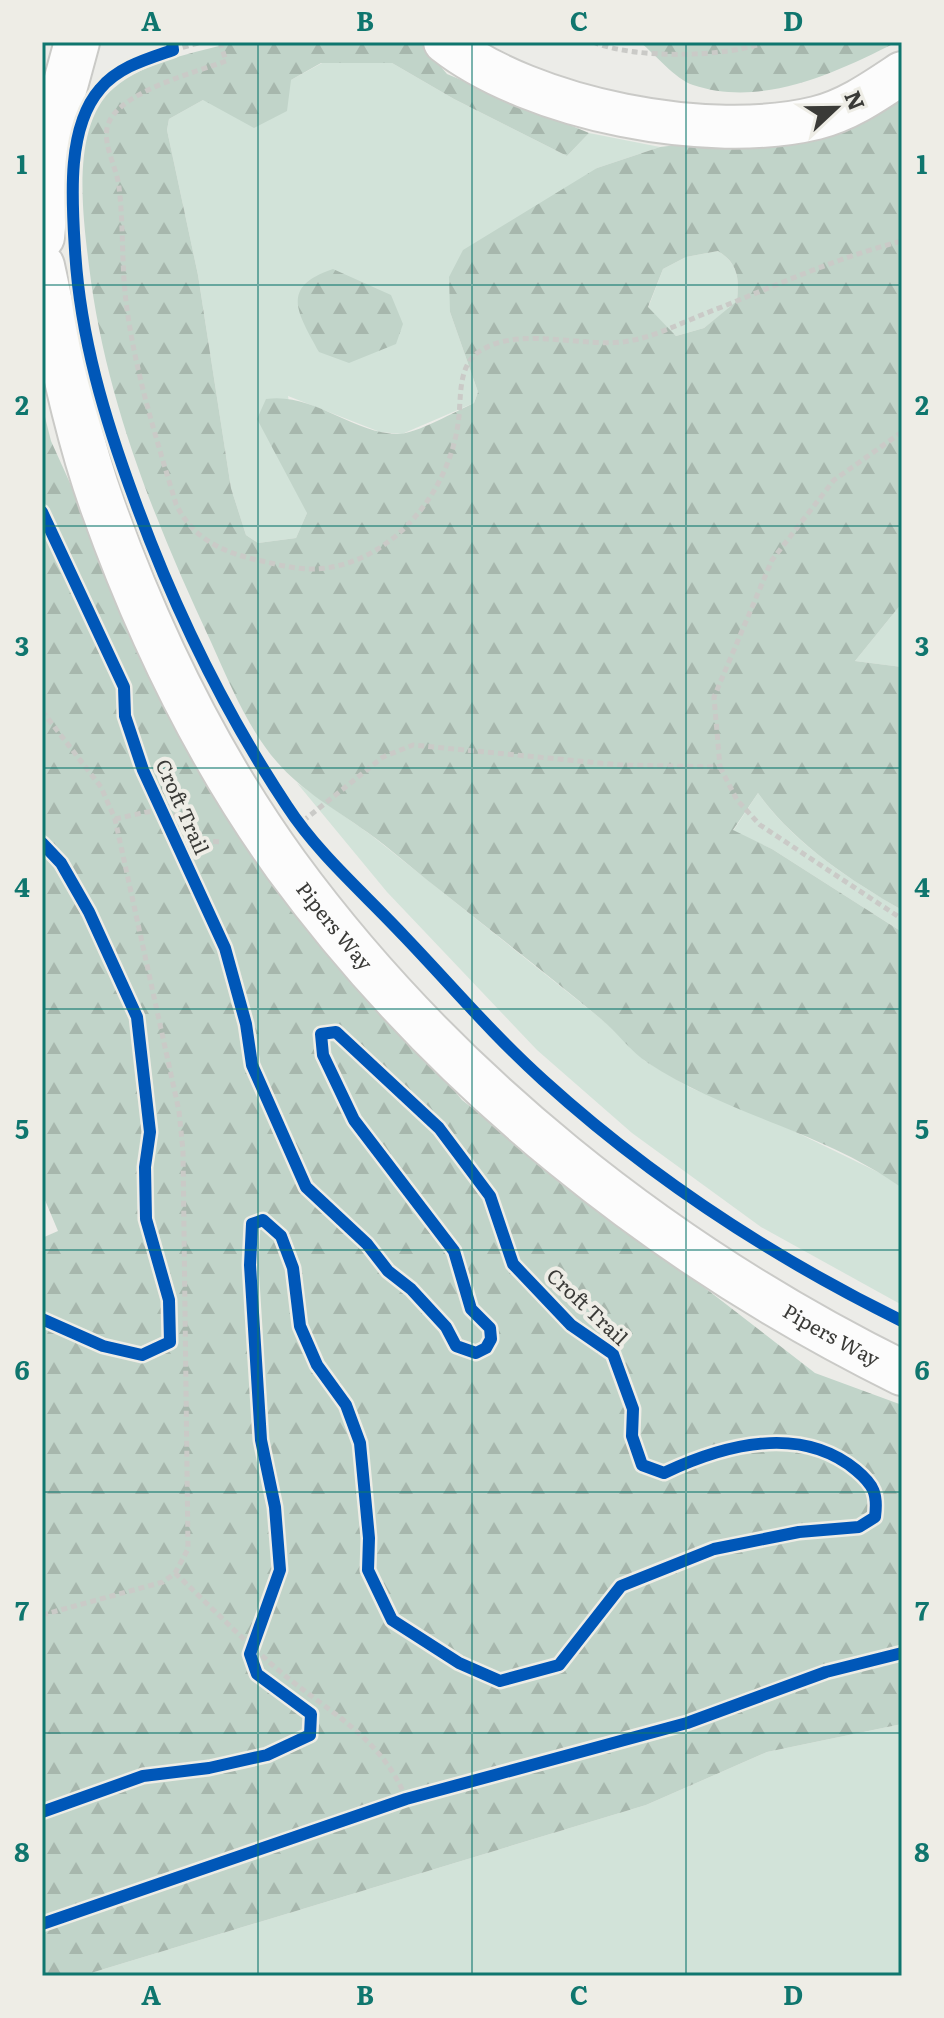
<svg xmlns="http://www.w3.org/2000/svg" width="944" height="2018" font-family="Literata,serif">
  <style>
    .grass { fill: #d2e3d9 }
    .forest { fill: url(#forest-firs); fill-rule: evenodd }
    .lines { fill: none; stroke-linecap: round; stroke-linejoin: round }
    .minor-casing { stroke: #cacac7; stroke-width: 46 }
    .major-casing { stroke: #cacac7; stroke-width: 48 }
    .path { stroke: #cacac7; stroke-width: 5; stroke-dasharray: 6 4; stroke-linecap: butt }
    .minor { stroke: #fcfcfc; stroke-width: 42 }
    .major { stroke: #fcfcfc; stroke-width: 44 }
    .cycleway-casing { stroke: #eeede6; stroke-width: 17 }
    .cycleway { stroke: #0057b8; stroke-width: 12 }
    .grid { fill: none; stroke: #0f766e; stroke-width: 2; stroke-opacity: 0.55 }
    .labels { text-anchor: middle; stroke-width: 8; stroke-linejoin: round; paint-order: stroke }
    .street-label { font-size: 20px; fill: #3a3a37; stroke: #eeede6 }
    .neatline { fill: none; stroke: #0f766e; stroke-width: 3 }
    .grid-label { font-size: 26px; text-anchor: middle; font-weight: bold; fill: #0f766e }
  </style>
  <defs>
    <pattern id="forest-firs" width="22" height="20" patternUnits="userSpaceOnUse" patternTransform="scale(2)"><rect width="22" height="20" fill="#c1d4c9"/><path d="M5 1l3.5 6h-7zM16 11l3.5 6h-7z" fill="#a7b7ad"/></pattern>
  </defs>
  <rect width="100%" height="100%" fill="#ecece8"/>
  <!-- grass -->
  <g class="grass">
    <polygon points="322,63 392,63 454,99 567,156 589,133 660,147 597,168 450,312 478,392 474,403 402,434 380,432 288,396 307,513 296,538 258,543 246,535 231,488 198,275 167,130 169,119 203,100 291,80"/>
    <path d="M718,251C739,264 739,279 737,302L704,328L676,336L648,308L663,269L686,257Z"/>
    <polygon points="902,603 902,667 855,661"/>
    <polygon points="297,783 371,835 605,1022 645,1061 691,1088 773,1121 884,1175 902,1188 902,1305 761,1227 632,1133 537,1050 387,892"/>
    <path d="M758,793C793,843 850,880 902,910V932L772,849L733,831Z"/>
    <polygon points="902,1724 902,1976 81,1976 646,1805 767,1752"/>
  </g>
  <!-- forest -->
  <g class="forest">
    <path d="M234,42H420L447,74L589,133L567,156L454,99L392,63H321L291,80L287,111L254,128L203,100L169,119L167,130L198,275L231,488L246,535L258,543L296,538L307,513L257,419L266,399C313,392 351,433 398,434C416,434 456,411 474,403L478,392L450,312L449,277L463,250L597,168L660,147L735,138L902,90V603L855,661L902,667V910C850,880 794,843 758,793L733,830L772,849L902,932V1188C825,1132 727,1115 648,1063C630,1051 617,1032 601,1019C547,974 491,931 436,887C413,869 391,849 367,832C336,810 302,791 277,762C248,729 229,682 211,642C155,522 105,399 89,266C83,216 70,125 114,88C145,61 195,53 234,42ZM718,251C739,264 739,279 737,301L704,328L676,336L648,307L663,269L686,257Z"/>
    <path d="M640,42H895V43C835,73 762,108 693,85C675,79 655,54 640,42Z"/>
    <path d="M333,269L391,295L403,324L396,344L349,363L319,352C298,313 279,287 333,269Z"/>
    <polygon points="42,405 51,441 208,788 462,1100 815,1373 902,1405 902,1724 767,1752 646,1805 81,1976 42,1976 42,1238 58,1231 42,1193"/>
  </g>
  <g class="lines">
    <!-- minor casing -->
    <g class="minor-casing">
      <path id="minor" d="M445,42C532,110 710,144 816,118C848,110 875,91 902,73"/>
    </g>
    <!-- major casing -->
    <g class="major-casing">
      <g id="major">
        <polyline points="42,237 52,134 77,42"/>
        <path id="s1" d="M42,266C60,347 75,429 103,507C148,633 208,757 286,865C444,1081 663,1255 902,1373"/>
      </g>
    </g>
    <!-- path -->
    <g class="path">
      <path d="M220,42L226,61C196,72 123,91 109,122C100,141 117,167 119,187C124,228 121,268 127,309C136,375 157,441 176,504C192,538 222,552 257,560C276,564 297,570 317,569C391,564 448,494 458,424C462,401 456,366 480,351C520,325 585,349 629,341C657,336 683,322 709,312C773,287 835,258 902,241"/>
      <path d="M593,42C634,59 724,58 766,42"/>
      <polyline points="173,50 202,42"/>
      <polyline points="42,711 101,787 115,819 179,1111 183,1151 188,1549 175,1573 163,1582 42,1615"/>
      <polyline points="720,767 737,800 760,825 902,919"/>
      <path d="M115,819C163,809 168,801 202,841L223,842"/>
      <polyline points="303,821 383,757 413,745 620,765 720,767 714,697 772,560 834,480 902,432"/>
      <path d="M175,1573C211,1607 245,1642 283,1674C329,1712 384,1740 406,1799"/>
    </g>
    <!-- minor -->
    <use href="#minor" class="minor"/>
    <!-- major -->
    <use href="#major" class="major"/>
    <!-- cycleway casing -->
    <g class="cycleway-casing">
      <g id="cycleway">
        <path d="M172,42L173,50C147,59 118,67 100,89C66,128 72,202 75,250C80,337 105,420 135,501C174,608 224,711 287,806C318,854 365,894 404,936C450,984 493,1035 543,1080C650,1177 772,1257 902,1321"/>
        <path d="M42,512L124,687L125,716L143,770L225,948L246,1024L252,1065L306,1187L367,1244L388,1271L411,1289L446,1327L456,1346L476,1353L486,1348L491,1339L490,1328L471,1309L454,1251L354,1120L323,1055L321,1034L336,1032L439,1128L490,1196L513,1264L571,1325L613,1354L633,1409L632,1436L642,1465L664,1473C723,1445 800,1424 856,1470C874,1485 878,1494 875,1517L859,1527L799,1532L714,1549L621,1586L559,1665L500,1681L459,1663L392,1620L368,1570L369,1538L360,1443L346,1405L317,1365L300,1326L293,1268L281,1236L263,1220L252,1224L250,1265L261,1440L275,1507L280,1570L250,1654L257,1674L311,1714L310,1735L267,1755L209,1768L143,1776L42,1812"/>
        <polyline points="42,843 61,863 89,912 137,1017 150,1132 145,1167 146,1219 169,1300 170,1342 142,1355 103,1346 42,1319"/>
        <polyline points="42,1924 406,1799 687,1723 826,1672 902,1653"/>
      </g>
    </g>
    <!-- cycleway -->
    <use href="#cycleway" class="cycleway"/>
  </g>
  <!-- grid -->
  <path class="grid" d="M258,42V1976M472,42V1976M686,42V1976M42,285H902M42,526H902M42,768H902M42,1009H902M42,1250H902M42,1492H902M42,1733H902"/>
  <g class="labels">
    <!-- street labels -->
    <g class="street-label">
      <text transform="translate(182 807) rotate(66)" y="7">Croft Trail</text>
      <text dy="7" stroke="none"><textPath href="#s1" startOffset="730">Pipers Way</textPath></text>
      <text transform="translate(587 1307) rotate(43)" y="7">Croft Trail</text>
      <text dy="7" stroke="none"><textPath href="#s1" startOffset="1378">Pipers Way</textPath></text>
    </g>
  </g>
  <!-- border -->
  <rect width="944" height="2018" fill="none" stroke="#eeede6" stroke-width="88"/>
  <!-- north arrow -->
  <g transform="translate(836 108) rotate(68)" stroke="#eeede6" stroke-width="6" paint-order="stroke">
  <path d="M0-6L14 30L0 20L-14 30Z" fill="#3a3a37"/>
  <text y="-12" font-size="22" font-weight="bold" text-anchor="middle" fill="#3a3a37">N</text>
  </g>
  <rect x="44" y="44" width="856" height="1930" class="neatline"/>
  <g class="grid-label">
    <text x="151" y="31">A</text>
    <text x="365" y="31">B</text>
    <text x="579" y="31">C</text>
    <text x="793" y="31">D</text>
    <text x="22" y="174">1</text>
    <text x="922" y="174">1</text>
    <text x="22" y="415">2</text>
    <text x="922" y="415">2</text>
    <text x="22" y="656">3</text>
    <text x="922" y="656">3</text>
    <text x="22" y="897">4</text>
    <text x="922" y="897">4</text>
    <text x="22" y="1139">5</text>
    <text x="922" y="1139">5</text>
    <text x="22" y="1380">6</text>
    <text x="922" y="1380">6</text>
    <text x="22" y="1621">7</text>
    <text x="922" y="1621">7</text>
    <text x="22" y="1862">8</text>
    <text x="922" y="1862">8</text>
    <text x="151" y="2005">A</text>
    <text x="365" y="2005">B</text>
    <text x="579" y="2005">C</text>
    <text x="793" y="2005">D</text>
  </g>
</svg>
